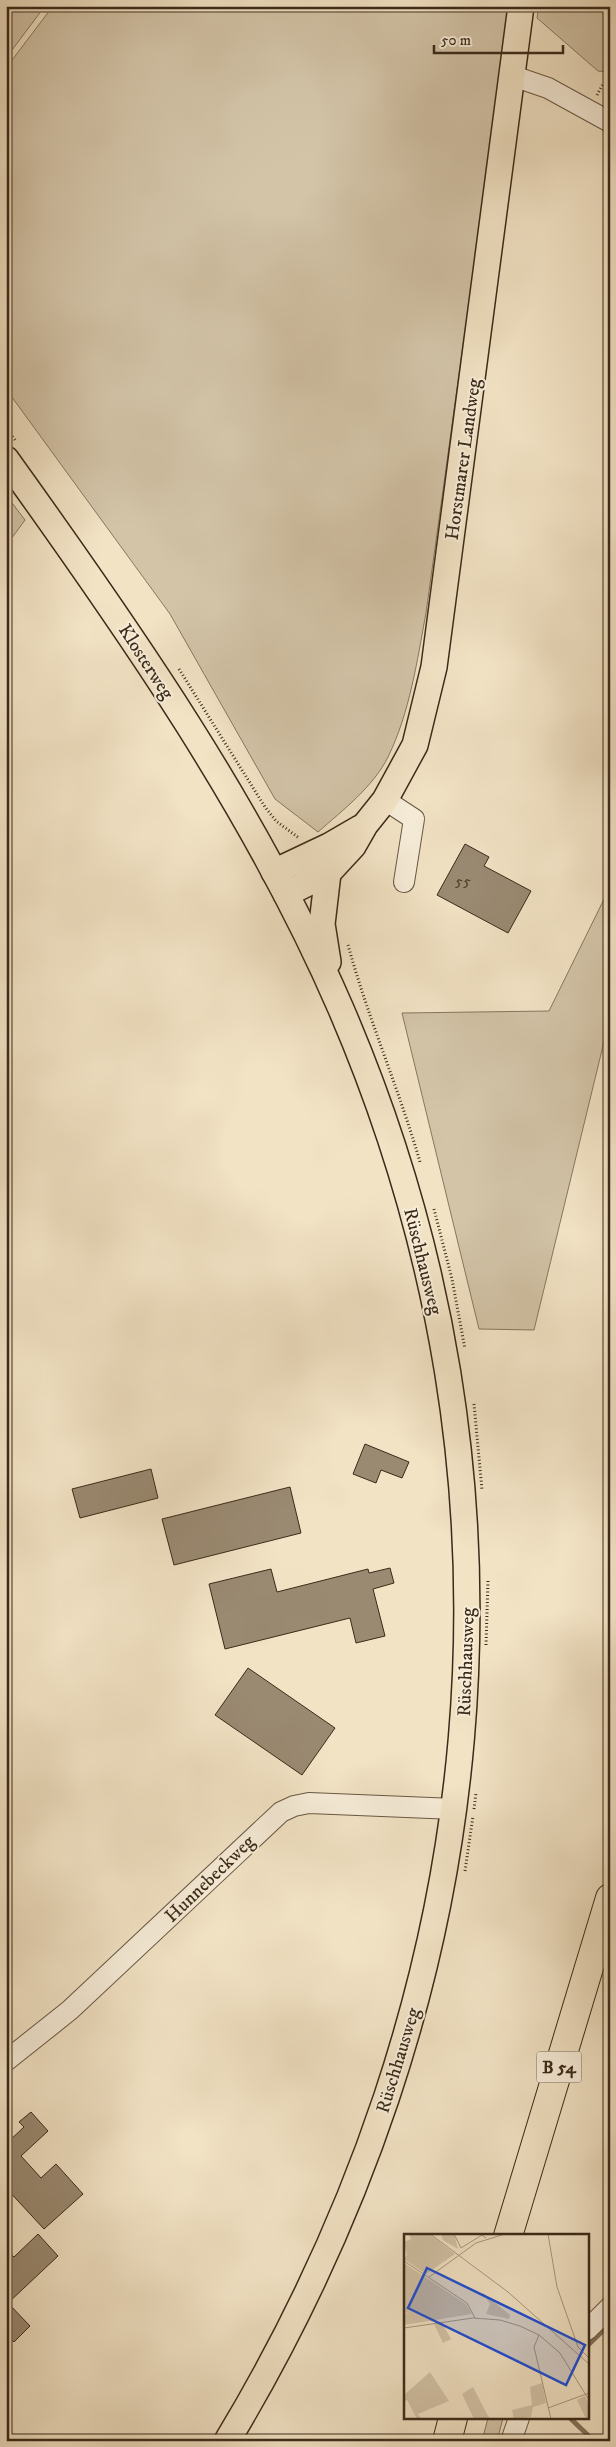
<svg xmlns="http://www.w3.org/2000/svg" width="616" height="2447" font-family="'IM FELL DW Pica',serif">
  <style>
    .green { fill: #d3c4a8; stroke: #877760 }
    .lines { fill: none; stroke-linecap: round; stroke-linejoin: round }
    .stream { stroke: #84735d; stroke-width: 5 }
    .building { fill: #9a8a72; stroke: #3b2a19 }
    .minor-casing { stroke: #695844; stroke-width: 22 }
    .major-casing { stroke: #3b2a19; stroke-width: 28 }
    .highway-casing { stroke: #3b2a19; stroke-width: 30 }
    .path { stroke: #3b2a19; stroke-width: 3; stroke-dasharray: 1 2.5; stroke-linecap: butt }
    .minor { stroke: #f7edd9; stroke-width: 20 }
    .major { stroke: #f2e3c5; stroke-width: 25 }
    .highway { stroke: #f2e3c5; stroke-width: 28 }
    .labels { text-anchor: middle; stroke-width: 4; stroke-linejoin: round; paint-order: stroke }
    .number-label { font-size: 16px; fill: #53422f }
    .shield { fill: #f7edd9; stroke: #736453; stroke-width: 1 }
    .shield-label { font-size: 18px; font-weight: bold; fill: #3b2a19 }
    .street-label { font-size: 19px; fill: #3b2a19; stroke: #f7edd9 }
    .inset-road { fill: none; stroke: #a99980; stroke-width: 1 }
    .view { fill: #1d4ed8; fill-opacity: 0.15; stroke: #1d4ed8; stroke-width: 2.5 }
    .inset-edge { fill: none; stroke: #3b2a19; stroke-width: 2.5 }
  </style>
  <rect width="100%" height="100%" fill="#f2e3c5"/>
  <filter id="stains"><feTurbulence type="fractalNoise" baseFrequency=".004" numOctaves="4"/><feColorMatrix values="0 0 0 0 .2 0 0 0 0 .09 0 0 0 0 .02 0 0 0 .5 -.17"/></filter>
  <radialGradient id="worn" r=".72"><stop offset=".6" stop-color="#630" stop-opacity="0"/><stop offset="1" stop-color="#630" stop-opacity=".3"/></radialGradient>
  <!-- green -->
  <g class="green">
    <polygon points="6,6 45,6 6,58"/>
    <path d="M53,6H510L426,613C417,661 410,712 388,757C373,787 343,810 318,832L275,799L170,614L6,389V68Z"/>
    <polygon points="539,6 610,6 610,72 598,71 537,18"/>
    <polygon points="6,495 25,520 6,546"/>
    <polygon points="610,887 610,1017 534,1330 479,1329 402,1013 549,1011"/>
    <polygon points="488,2418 503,2418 497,2441 482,2441"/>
  </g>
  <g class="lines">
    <!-- stream -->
    <g class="stream">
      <polyline points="587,2346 610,2324"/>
      <polyline points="570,2418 594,2441"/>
    </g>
  </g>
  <!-- building -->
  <g class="building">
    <polygon points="465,844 489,857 484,866 531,891 508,933 437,895"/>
    <polygon points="365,1444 409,1462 402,1478 381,1470 376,1483 353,1474"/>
    <polygon points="151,1469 158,1498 80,1518 72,1489"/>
    <polygon points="290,1487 301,1533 174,1565 162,1519"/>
    <polygon points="390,1568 394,1583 373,1589 385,1636 356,1643 350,1618 225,1649 209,1584 271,1569 277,1592 368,1569 369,1573"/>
    <polygon points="248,1668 335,1728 302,1775 215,1715"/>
    <polygon points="31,2112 48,2131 21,2156 41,2178 56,2164 83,2194 44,2229 6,2188 6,2139 8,2142 24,2127 19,2122"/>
    <polygon points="38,2234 58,2256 8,2303 30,2326 14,2342 6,2334 6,2249 14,2257"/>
  </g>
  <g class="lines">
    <!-- minor casing -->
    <g class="minor-casing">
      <g id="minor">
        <polyline points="513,76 548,88 610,122"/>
        <polyline points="385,800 414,819 404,882"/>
        <polyline points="6,2061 70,2010 281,1812 294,1806 309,1803 455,1809"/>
        <polyline points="587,2330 610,2307"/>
        <polyline points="511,2441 519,2418"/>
      </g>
    </g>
    <!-- major casing -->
    <g class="major-casing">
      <g id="major">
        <path d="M6,459C131,633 256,812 341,1009C547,1487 494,1998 227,2441"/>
        <polyline points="274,872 329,846 360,828"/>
        <polyline points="286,894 328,873 353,846 365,825 385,800 415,745 434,667 521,6"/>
        <polyline points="328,962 322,924 328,873"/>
      </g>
    </g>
    <!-- highway casing -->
    <g class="highway-casing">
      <g id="highway">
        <polyline points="508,2236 610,1898"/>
        <polyline points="447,2441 453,2418"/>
      </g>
    </g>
    <!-- path -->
    <g class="path">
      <polyline points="597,95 603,84"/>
      <polyline points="6,428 16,441"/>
      <polyline points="179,669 265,807 276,821 299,838"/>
      <path d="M348,945C368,1018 399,1089 420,1162"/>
      <polyline points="434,1209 452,1279 465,1349"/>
      <polyline points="474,1404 482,1490"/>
      <polyline points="486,1645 488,1581"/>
      <polyline points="474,1809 476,1793"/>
      <polyline points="465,1871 473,1816"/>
    </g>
    <!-- minor -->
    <use href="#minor" class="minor"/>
    <!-- major -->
    <use href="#major" class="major"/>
    <!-- highway -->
    <use href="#highway" class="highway"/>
  </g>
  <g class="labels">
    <!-- number labels -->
    <g class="number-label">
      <text x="463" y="886">55</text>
    </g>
    <!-- shield labels -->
    <rect class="shield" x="536.5" y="2051.5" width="45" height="31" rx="4"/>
    <g class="shield-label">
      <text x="559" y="2073">B 54</text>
    </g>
    <!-- street labels -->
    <g class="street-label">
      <text transform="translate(462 459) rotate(-82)" y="7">Horstmarer Landweg</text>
      <text transform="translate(147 661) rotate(57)" y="7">Klosterweg</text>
      <text transform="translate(424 1261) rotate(76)" y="7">Rüschhausweg</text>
      <text transform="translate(465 1662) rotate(-88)" y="7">Rüschhausweg</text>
      <text transform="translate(209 1878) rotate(-44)" y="7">Hunnebeckweg</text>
      <text transform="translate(397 2060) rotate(-73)" y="7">Rüschhausweg</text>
    </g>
  </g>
  <!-- overview -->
  <g transform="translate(404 2234)">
    <rect width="185" height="185" fill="#f2e3c5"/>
    <path d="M5,0H25L51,20L22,40L0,25L3,21L0,8L7,5ZM37,0H50L54,15L39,6ZM0,29L62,70L68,80L0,91V81L8,76L0,80ZM78,58L106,81L105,85L82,80L86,70ZM38,89L47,105L39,109L30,90ZM26,138L45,167L14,180L17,185H13L3,166L0,167V161ZM138,149L142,169L129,173L127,183L110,185L108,176L128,171L126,153ZM69,153L83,180L86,185H70L58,160ZM181,162L185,170V185H182L173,166Z" fill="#d3c4a8"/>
    <path class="inset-road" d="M26,0L104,58L185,130M50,0L57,14L78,1L82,4M144,0L153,53L174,113L185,124M0,27L63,69L71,84M25,43L72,9L101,0M0,94L69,84L96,86L116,92L135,101L156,119L185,166M135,101L130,113L147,185M144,174L185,159"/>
    <path class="view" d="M23,34L181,111L162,151L4,74Z"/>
    <rect width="185" height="185" class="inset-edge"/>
  </g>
  <!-- margin -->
  <rect width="616" height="2447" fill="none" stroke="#f2e3c5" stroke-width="25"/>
  <rect x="8" y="8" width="601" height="2432" fill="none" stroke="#3b2a19" stroke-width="2.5"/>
  <rect x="12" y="12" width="591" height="2422" fill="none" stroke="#3b2a19"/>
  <!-- scale -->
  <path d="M434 45v8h129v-8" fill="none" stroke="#3b2a19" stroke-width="2.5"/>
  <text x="441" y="45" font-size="15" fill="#3b2a19" stroke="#f7edd9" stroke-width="4" paint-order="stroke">50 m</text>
  <rect width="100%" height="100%" filter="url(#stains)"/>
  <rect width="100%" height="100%" fill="url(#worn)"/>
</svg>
